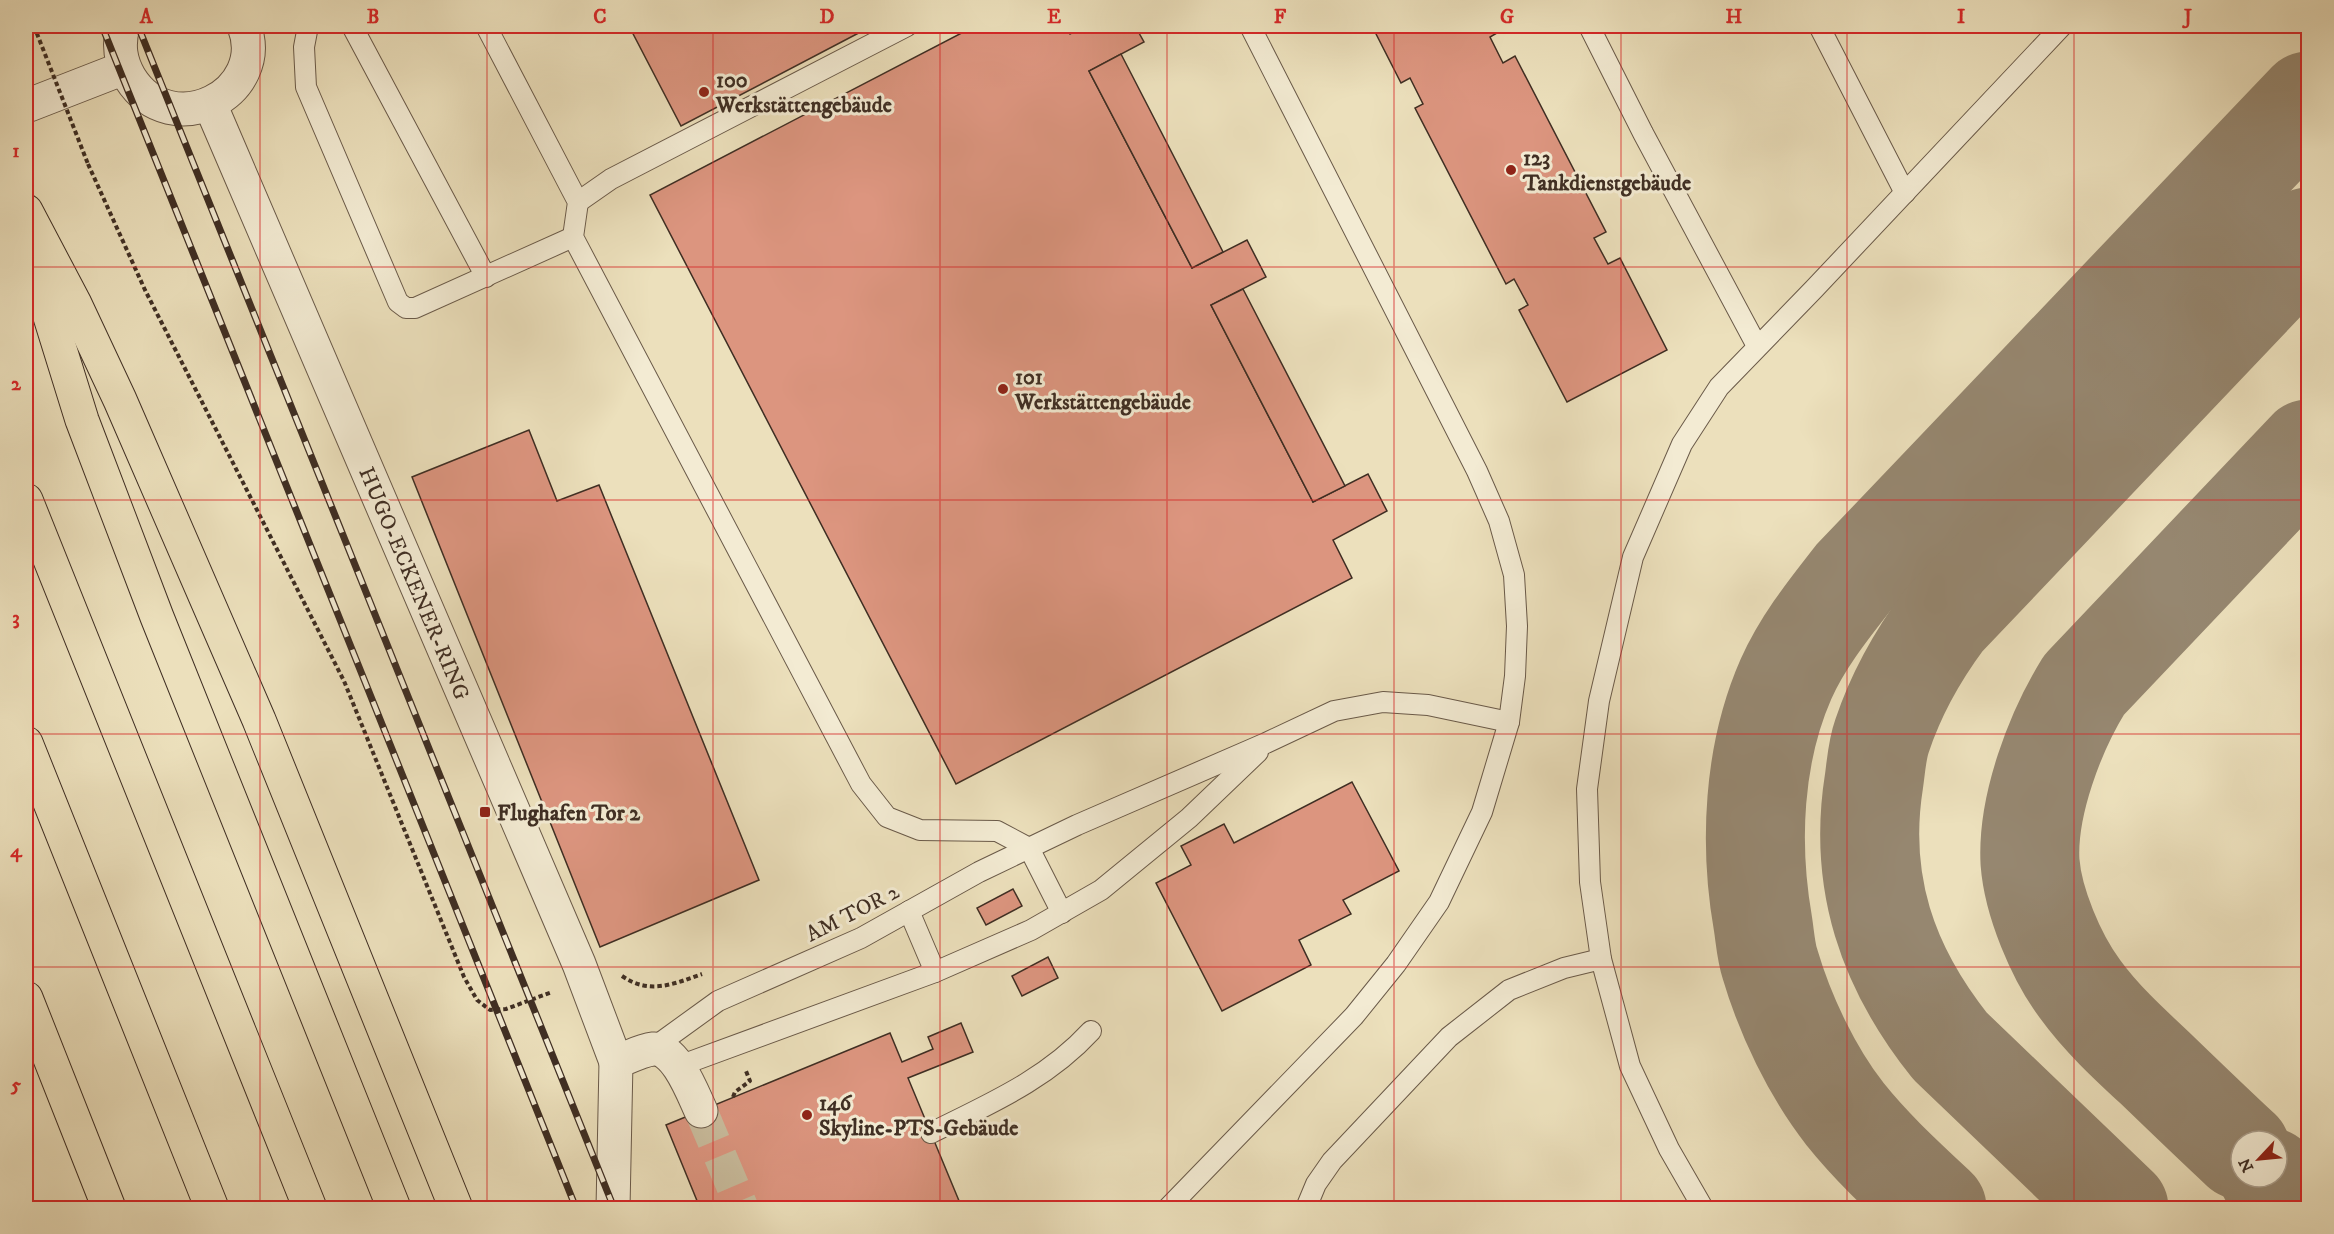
<svg xmlns="http://www.w3.org/2000/svg" width="2334" height="1234" font-family="'IM FELL DW Pica',serif">
  <style>
    .lines { fill: none; stroke-linecap: round; stroke-linejoin: round }
    .taxiway { stroke: #968770; stroke-width: 99 }
    .building { fill: #dc957f; stroke: #3f2e23; stroke-width: 1.5 }
    .tertiary-tunnel { stroke: #c9bc9d; stroke-width: 33; stroke-dasharray: 33 16; stroke-linecap: butt }
    .service-casing { stroke: #6a5a49; stroke-width: 22 }
    .minor-casing { stroke: #6a5a49; stroke-width: 35 }
    .tertiary-casing { stroke: #6a5a49; stroke-width: 35 }
    .motorway-casing { stroke: #3f2e23; stroke-width: 35 }
    .path { stroke: #3f2e23; stroke-width: 4; stroke-dasharray: 4.5 3; stroke-linecap: butt }
    .service { stroke: #f3ebd3; stroke-width: 20 }
    .minor { stroke: #f3ebd3; stroke-width: 33 }
    .tertiary { stroke: #f3ebd3; stroke-width: 33 }
    .motorway { stroke: #ece0bc; stroke-width: 33 }
    .rail-casing { stroke: #3f2e23; stroke-width: 7 }
    .rail { stroke: #f3ebd3; stroke-width: 4.5; stroke-dasharray: 14; stroke-linecap: butt }
    .path-bridge { stroke: #3f2e23; stroke-width: 4; stroke-dasharray: 4.5 3; stroke-linecap: butt }
    .grid { fill: none; stroke: #d62828; stroke-width: 1.5; stroke-opacity: 0.55 }
    .poi-dot { fill: #8f2418; stroke: #f3ebd3; stroke-width: 2 }
    .labels { text-anchor: middle; stroke-width: 6; stroke-linejoin: round; paint-order: stroke }
    .poi-label { font-size: 22px; font-weight: bold; fill: #3f2e23; stroke: #f3ebd3; text-anchor: start }
    .street-label { font-size: 22px; fill: #3f2e23; stroke: #f3ebd3 }
    .neatline { fill: none; stroke: #d62828; stroke-width: 2 }
    .grid-label { font-size: 20px; text-anchor: middle; font-weight: bold; fill: #d62828 }
  </style>
  <rect width="100%" height="100%" fill="#ece0bc"/>
  <filter id="stains"><feTurbulence type="fractalNoise" baseFrequency=".00333" numOctaves="4"/><feColorMatrix values="0 0 0 0 .2 0 0 0 0 .09 0 0 0 0 .02 0 0 0 .5 -.17"/></filter>
  <radialGradient id="worn" r=".72"><stop offset=".6" stop-color="#630" stop-opacity="0"/><stop offset="1" stop-color="#630" stop-opacity=".3"/></radialGradient>
  <g class="lines">
    <!-- taxiway -->
    <g class="taxiway">
      <path d="M2241,1150C2212,1123 2184,1096 2155,1068C2128,1043 2101,1018 2080,989C2056,957 2033,902 2030,862C2027,805 2055,732 2084,685L2308,449"/>
      <polyline points="2269,1177 2302,1208"/>
      <path d="M1937,1208C1905,1178 1873,1149 1845,1114C1812,1072 1785,1015 1770,964C1766,952 1765,937 1763,924C1749,844 1753,754 1786,679C1803,641 1829,609 1854,577L2308,101"/>
      <path d="M2119,1208L1950,1046C1887,967 1858,882 1874,781C1876,767 1877,750 1882,736C1896,694 1918,655 1944,620L2308,237"/>
    </g>
  </g>
  <!-- building -->
  <g class="building">
    <polygon points="629,26 872,26 681,126"/>
    <polygon points="975,26 1066,26 1070,34 1086,26 1135,26 1144,42 1089,71 1192,268 1247,240 1266,277 1211,305 1313,502 1368,474 1387,511 1333,540 1352,578 956,784 650,195"/>
    <polygon points="1372,26 1499,26 1502,30 1490,37 1503,63 1515,56 1606,232 1594,238 1608,264 1620,258 1667,350 1567,402 1519,310 1528,305 1514,279 1506,284 1415,108 1423,104 1410,78 1401,83"/>
    <polygon points="1121,54 1223,252 1192,268 1089,71"/>
    <polygon points="1243,289 1345,486 1313,502 1211,305"/>
    <polygon points="529,430 557,501 599,485 759,880 600,947 412,477"/>
    <polygon points="1352,782 1399,871 1343,900 1351,914 1299,940 1311,965 1222,1011 1156,883 1191,865 1181,846 1224,824 1234,843"/>
    <polygon points="1013,889 1022,906 986,925 977,908"/>
    <polygon points="1048,957 1058,978 1022,996 1012,976"/>
    <polygon points="961,1023 973,1052 908,1078 962,1208 700,1208 666,1125 890,1033 902,1062 933,1049 928,1037"/>
  </g>
  <g class="lines">
    <!-- tertiary-tunnel -->
    <polyline class="tertiary-tunnel" points="701,1111 742,1208"/>
    <!-- service casing -->
    <g class="service-casing">
      <g id="service">
        <polyline points="308,26 304,47 306,87 398,302 406,308 415,308 573,237"/>
        <polyline points="352,26 486,277"/>
        <polyline points="486,26 578,202 573,237 861,784 887,817 920,830 997,831 1029,848 1062,913"/>
        <polyline points="1589,26 1643,133 1757,346"/>
        <polyline points="1819,26 1905,193"/>
        <polyline points="578,202 611,179 907,26"/>
        <polyline points="909,911 935,972"/>
        <polyline points="653,1048 718,1001 861,938 979,872 1077,825 1266,743 1334,711 1383,702 1428,705 1509,722"/>
        <polyline points="679,1066 935,972 1031,930 1101,890 1189,818 1258,752"/>
        <path d="M931,1133C989,1104 1046,1080 1091,1031"/>
        <polyline points="1168,1208 1354,1016 1396,964 1439,902 1482,812 1509,722 1515,676 1517,626 1514,575 1499,521 1477,471 1250,26"/>
        <polyline points="1306,1208 1316,1184 1332,1161 1449,1037 1509,990 1564,968 1601,959"/>
        <polyline points="1703,1208 1669,1149 1630,1066 1601,959 1590,882 1587,789 1599,701 1633,557 1682,444 1719,387 1814,289 2062,26"/>
      </g>
    </g>
    <!-- minor casing -->
    <g class="minor-casing">
      <g id="minor">
        <path d="M123,26C118,45 120,61 130,78C172,145 270,92 244,26"/>
        <polyline points="210,104 579,964 616,1062"/>
        <polyline points="29,105 124,68"/>
      </g>
    </g>
    <!-- tertiary casing -->
    <g class="tertiary-casing">
      <path id="tertiary" d="M613,1208L616,1062C627,1058 642,1050 653,1049C676,1047 693,1094 701,1111"/>
    </g>
    <!-- motorway casing -->
    <g class="motorway-casing">
      <g id="motorway">
        <polyline points="26,211 75,304 120,400 259,720 456,1208"/>
        <polyline points="28,246 82,420 157,617 394,1208"/>
        <polyline points="26,500 310,1208"/>
        <polyline points="26,743 212,1208"/>
        <polyline points="26,998 109,1208"/>
      </g>
    </g>
    <!-- path -->
    <g class="path">
      <polyline points="88,164 145,290 344,681 464,977 477,1000 490,1010 506,1009 552,992"/>
      <path d="M622,976C649,995 674,984 702,974"/>
      <polyline points="733,1097 735,1092 750,1081 746,1071"/>
    </g>
    <!-- service -->
    <use href="#service" class="service"/>
    <!-- minor -->
    <use href="#minor" class="minor"/>
    <!-- tertiary -->
    <use href="#tertiary" class="tertiary"/>
    <!-- motorway -->
    <use href="#motorway" class="motorway"/>
    <!-- rail casing -->
    <g class="rail-casing">
      <g id="rail">
        <polyline points="102,26 576,1208"/>
        <polyline points="138,26 614,1208"/>
      </g>
    </g>
    <!-- rail -->
    <use href="#rail" class="rail"/>
    <!-- path-bridge -->
    <polyline class="path-bridge" points="34,26 88,164"/>
  </g>
  <!-- grid -->
  <path class="grid" d="M260,26V1208M487,26V1208M713,26V1208M940,26V1208M1167,26V1208M1394,26V1208M1621,26V1208M1847,26V1208M2074,26V1208M26,267H2308M26,500H2308M26,734H2308M26,967H2308"/>
  <!-- markers -->
  <g class="poi-dot">
    <circle cx="704" cy="92" r="6"/>
    <circle cx="1511" cy="170" r="6"/>
    <circle cx="1003" cy="389" r="6"/>
    <rect x="479" y="806" width="12" height="12" rx="3"/>
    <circle cx="807" cy="1115" r="6"/>
  </g>
  <g class="labels">
    <!-- poi labels -->
    <g class="poi-label">
      <text x="716" y="87">100<tspan x="716" dy="25">Werkstättengebäude</tspan></text>
      <text x="1523" y="165">123<tspan x="1523" dy="25">Tankdienstgebäude</tspan></text>
      <text x="1015" y="384">101<tspan x="1015" dy="25">Werkstättengebäude</tspan></text>
      <text x="497" y="820">Flughafen Tor 2</text>
      <text x="819" y="1110">146<tspan x="819" dy="25">Skyline-PTS-Gebäude</tspan></text>
    </g>
    <!-- street labels -->
    <g class="street-label">
      <text transform="translate(415 583) rotate(67)" y="8">HUGO-ECKENER-RING</text>
      <text transform="translate(852 912) rotate(-27)" y="8">AM TOR 2</text>
    </g>
  </g>
  <!-- margin -->
  <rect width="2334" height="1234" fill="none" stroke="#ece0bc" stroke-width="66"/>
  <!-- north arrow -->
  <g transform="translate(2259 1159) rotate(244)"><circle r="28" fill="#f3ebd3" stroke="#ab9f8d" stroke-width="1.5"/>
  <path d="M0-4.5L10 22L0 15L-10 22Z" fill="#8f2418"/>
  <text y="-9" font-size="16" font-weight="bold" text-anchor="middle" fill="#3f2e23">N</text>
  </g>
  <rect x="33" y="33" width="2268" height="1168" class="neatline"/>
  <g class="grid-label">
    <text x="146" y="23">A</text>
    <text x="373" y="23">B</text>
    <text x="600" y="23">C</text>
    <text x="827" y="23">D</text>
    <text x="1054" y="23">E</text>
    <text x="1280" y="23">F</text>
    <text x="1507" y="23">G</text>
    <text x="1734" y="23">H</text>
    <text x="1961" y="23">I</text>
    <text x="2188" y="23">J</text>
    <text x="16" y="157">1</text>
    <text x="16" y="390">2</text>
    <text x="16" y="624">3</text>
    <text x="16" y="857">4</text>
    <text x="16" y="1091">5</text>
  </g>
  <rect width="100%" height="100%" filter="url(#stains)"/>
  <rect width="100%" height="100%" fill="url(#worn)"/>
</svg>
